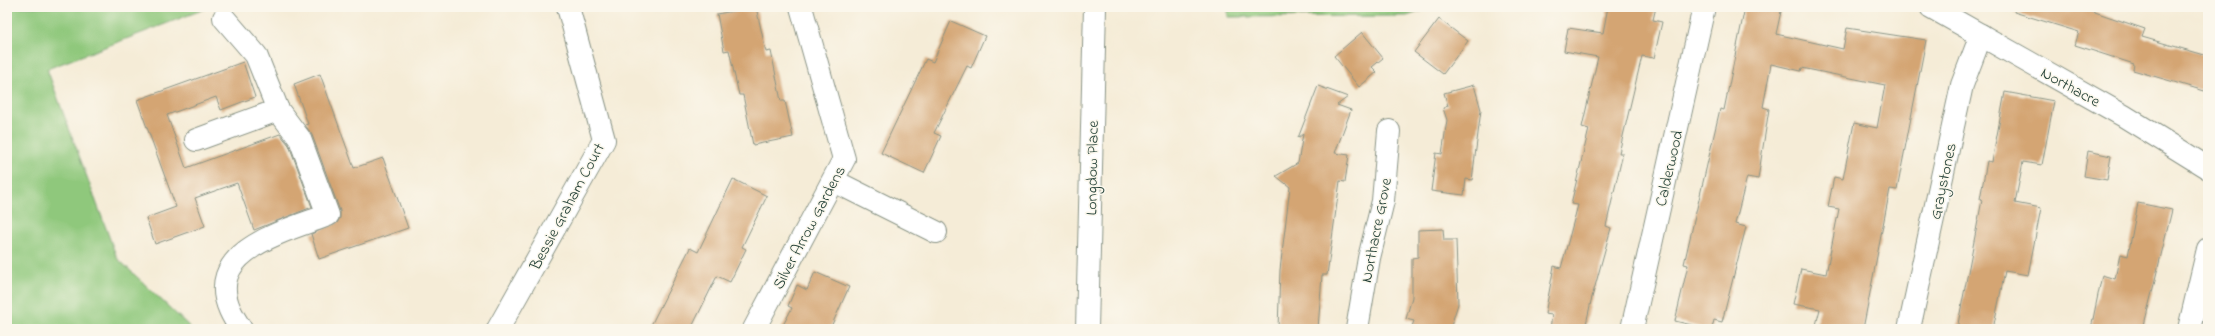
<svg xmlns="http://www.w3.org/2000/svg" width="2215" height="336" font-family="'Indie Flower',sans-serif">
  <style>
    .green { fill: #8fc87b; stroke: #578258 }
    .building { fill: #d4a573 }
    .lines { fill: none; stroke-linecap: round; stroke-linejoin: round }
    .minor-casing { stroke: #8a9486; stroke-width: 24 }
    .minor { stroke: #fff; stroke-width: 22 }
    .labels { text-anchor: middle; stroke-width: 3; stroke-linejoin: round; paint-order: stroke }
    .street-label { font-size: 16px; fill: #1f3d34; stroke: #fbf7ec }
  </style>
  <rect width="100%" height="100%" fill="#fbf7ec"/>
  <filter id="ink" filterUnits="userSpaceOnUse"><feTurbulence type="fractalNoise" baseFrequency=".025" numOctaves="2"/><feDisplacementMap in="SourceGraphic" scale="8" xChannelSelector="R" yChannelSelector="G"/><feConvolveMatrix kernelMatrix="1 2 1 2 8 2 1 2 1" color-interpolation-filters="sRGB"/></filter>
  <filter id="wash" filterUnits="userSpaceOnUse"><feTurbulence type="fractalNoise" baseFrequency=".012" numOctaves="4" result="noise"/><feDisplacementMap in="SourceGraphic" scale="16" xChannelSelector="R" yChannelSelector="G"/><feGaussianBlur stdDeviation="0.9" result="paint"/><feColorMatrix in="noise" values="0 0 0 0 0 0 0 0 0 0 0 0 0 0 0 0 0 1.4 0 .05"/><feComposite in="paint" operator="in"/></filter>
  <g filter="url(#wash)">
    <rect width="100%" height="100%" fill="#f5ecd7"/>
    <!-- green -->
    <g class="green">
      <polygon points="7,7 210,7 47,69 117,258 192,329 7,329"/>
      <polygon points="1228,7 1434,7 1407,16 1228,17"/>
    </g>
    <g id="blocks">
      <!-- building -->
      <g class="building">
        <polygon points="756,7 766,52 771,51 781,101 785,101 793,137 753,145 743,95 739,95 729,50 724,51 717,14"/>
        <polygon points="1608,7 1656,7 1653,20 1662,22 1654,58 1642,56 1619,153 1623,153 1606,226 1611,228 1591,301 1585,329 1550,329 1552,315 1545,314 1554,266 1561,268 1578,205 1571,204 1589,129 1582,127 1598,57 1564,51 1568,28 1603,33"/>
        <polygon points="1745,7 1782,7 1776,34 1843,49 1847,28 1926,40 1897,190 1890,189 1863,329 1815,329 1820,309 1793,304 1801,269 1826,274 1839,209 1828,207 1834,177 1843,179 1854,123 1877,128 1885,85 1802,68 1801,71 1771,64 1763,107 1769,109 1758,179 1747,177 1735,224 1746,227 1722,322 1714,320 1712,329 1708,329 1675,321 1688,265 1684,264 1720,109 1724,110"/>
        <polygon points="2015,7 2080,7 2145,29 2142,37 2208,56 2208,92 2133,70 2134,64 2075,45 2079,32 2014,12"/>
        <polygon points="1439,19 1468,41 1443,74 1414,52"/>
        <polygon points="951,21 985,36 971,68 967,66 934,133 941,136 924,173 881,153 926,59 933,62"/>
        <polygon points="1362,32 1383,58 1372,67 1377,72 1359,87 1334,56"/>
        <polygon points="243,62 255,97 221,110 216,97 167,115 186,168 280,134 289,145 312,207 254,230 237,183 195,198 205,226 155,244 146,218 176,207 137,100"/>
        <polygon points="320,74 354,168 383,158 408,228 319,259 311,234 337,223 340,218 340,211 312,135 305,125 308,124 294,84"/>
        <polygon points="1474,85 1481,110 1472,180 1466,179 1464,195 1431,191 1436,153 1442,154 1447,120 1443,108 1448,106 1444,93"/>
        <polygon points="1318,86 1348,97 1337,105 1351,110 1335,153 1349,155 1345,182 1340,181 1327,275 1322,275 1318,329 1278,329 1280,270 1290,187 1276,176 1298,163 1303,134 1298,138"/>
        <polygon points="2005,92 2054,101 2042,165 2023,162 2015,203 2041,208 2028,275 2005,271 1993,329 1957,329 1982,200 1980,199 1987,161 1992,162"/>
        <polygon points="2088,151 2111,156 2107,180 2084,176"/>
        <polygon points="733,179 767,196 742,247 746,249 730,282 717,276 691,329 649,329 690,248 698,252"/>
        <polygon points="2138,203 2172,210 2143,329 2091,329 2102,275 2115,279 2120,254 2128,256"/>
        <polygon points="1443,229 1444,240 1456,240 1458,304 1450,329 1411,329 1414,321 1406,319 1412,297 1412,258 1418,257 1418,230"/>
        <polygon points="815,272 849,287 830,329 781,329 792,308 788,306 797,285 807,290"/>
      </g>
    </g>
  </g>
  <g filter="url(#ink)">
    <use href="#blocks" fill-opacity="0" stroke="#8a9486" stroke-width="1"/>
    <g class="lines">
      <!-- minor casing -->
      <g class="minor-casing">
        <g id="minor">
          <polyline points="1931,7 2124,116 2208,168"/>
          <path d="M224,18L256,55L278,110L300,139L328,215C289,230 203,250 230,310C233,317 237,323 241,329"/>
          <polyline points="196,140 278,110"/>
          <polyline points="834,181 936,232"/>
          <polyline points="498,329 604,140 568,7"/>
          <polyline points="754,329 844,159 801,7"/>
          <polyline points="1087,329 1095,7"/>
          <polyline points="1357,329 1369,258 1383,201 1389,131"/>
          <polyline points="1632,329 1704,7"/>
          <polyline points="1909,329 1962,85 1981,35"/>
          <polyline points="2189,329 2208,249"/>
        </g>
      </g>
      <!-- minor -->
      <use href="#minor" class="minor"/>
    </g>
  </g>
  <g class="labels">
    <!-- street labels -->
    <g class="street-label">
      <text transform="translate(2071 86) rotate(29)" y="6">Northacre</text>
      <text transform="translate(1091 168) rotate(-89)" y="6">Longdow Place</text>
      <text transform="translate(1668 168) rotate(-77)" y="6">Calderwood</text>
      <text transform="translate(1942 181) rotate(-78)" y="6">Graystones</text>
      <text transform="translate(566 206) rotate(-62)" y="6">Bessie Graham Court</text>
      <text transform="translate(808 227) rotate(-62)" y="6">Silver Arrow Gardens</text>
      <text transform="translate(1375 230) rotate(-79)" y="6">Northacre Grove</text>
    </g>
  </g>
  <!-- margin -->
  <rect width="2215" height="336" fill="none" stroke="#fbf7ec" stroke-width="24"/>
</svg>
